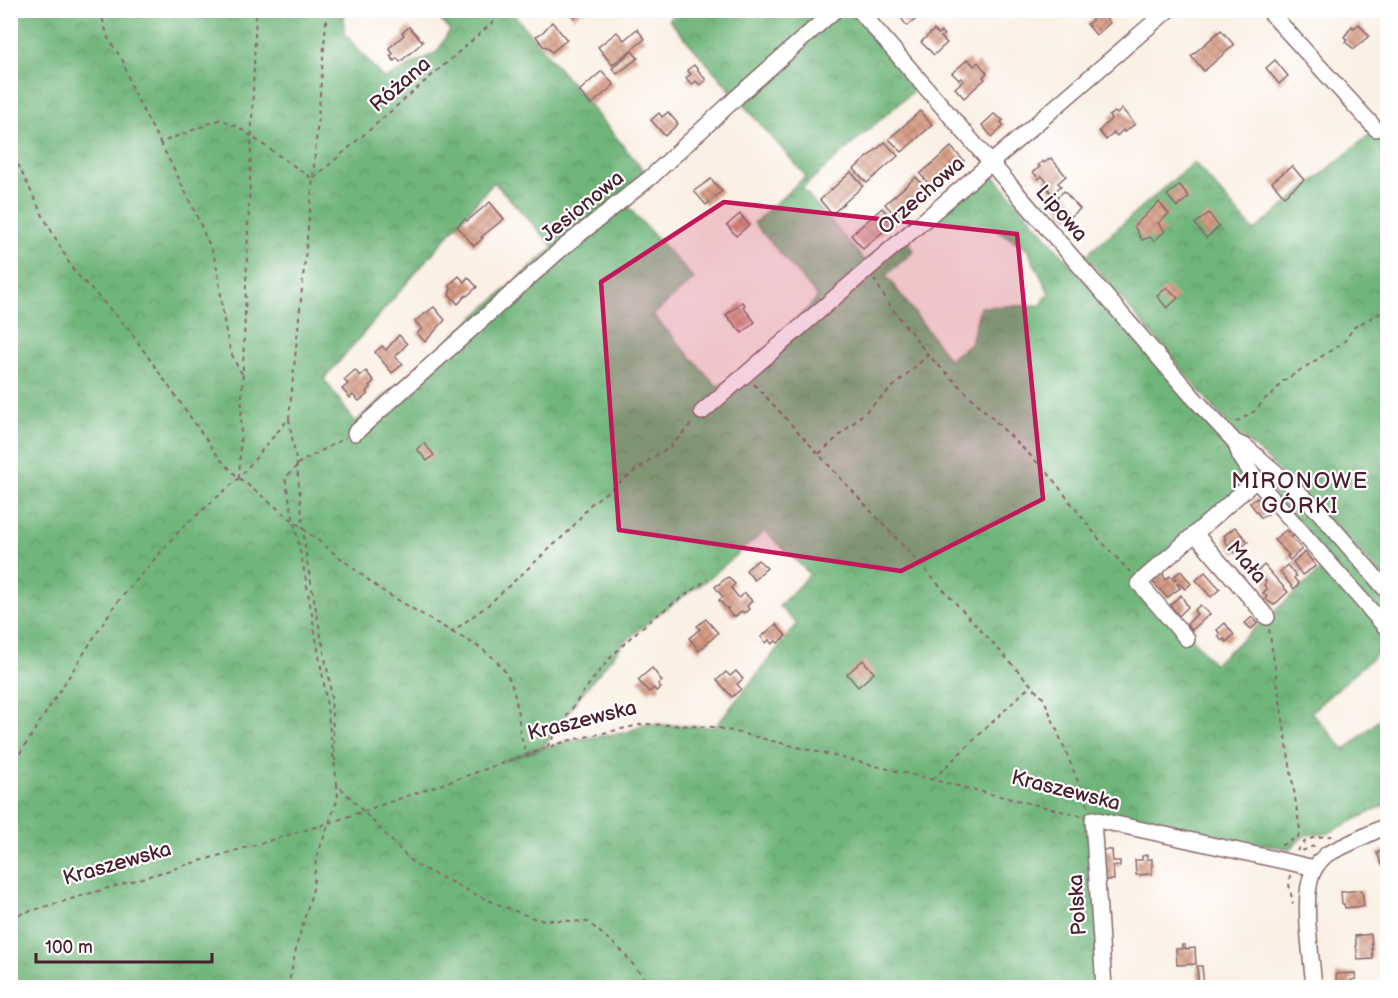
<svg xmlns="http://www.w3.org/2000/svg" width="1398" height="998" font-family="'Balsamiq Sans',sans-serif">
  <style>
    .forest { fill: url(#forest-crowns); stroke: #5d6a52; stroke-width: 1.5; fill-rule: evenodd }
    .building { fill: url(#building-cross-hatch) }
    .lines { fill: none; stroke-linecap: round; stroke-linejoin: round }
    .minor-casing { stroke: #88686c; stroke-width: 18 }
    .path { stroke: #88686c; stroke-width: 2; stroke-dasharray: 4.5 4.5; stroke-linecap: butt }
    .minor { stroke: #fff; stroke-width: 15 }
    .marked { fill: #c2185b; fill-opacity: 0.2; stroke: #c2185b; stroke-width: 4.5; stroke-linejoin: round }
    .labels { text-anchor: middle; stroke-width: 4.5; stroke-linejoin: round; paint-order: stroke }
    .street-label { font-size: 21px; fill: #4a1f2b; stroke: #fff }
    .neighbourhood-label { font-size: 22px; letter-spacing: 1.5px; fill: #4a1f2b; stroke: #fff }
  </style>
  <defs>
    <pattern id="forest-crowns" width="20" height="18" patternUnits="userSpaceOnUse" patternTransform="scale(1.5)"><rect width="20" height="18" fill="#70b57a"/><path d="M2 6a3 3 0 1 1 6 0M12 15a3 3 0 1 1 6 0" fill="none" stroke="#5e9364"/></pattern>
    <pattern id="building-cross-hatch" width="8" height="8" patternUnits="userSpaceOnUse" patternTransform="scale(1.5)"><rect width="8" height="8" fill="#d89c85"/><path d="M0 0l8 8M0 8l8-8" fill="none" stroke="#b17f6d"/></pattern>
  </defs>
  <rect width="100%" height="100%" fill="#fff"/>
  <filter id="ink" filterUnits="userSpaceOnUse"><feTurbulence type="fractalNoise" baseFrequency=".0167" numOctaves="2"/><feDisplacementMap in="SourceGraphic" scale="12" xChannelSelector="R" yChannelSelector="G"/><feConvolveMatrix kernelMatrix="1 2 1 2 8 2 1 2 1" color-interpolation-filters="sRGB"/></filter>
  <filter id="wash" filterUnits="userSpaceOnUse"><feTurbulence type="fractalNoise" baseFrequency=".008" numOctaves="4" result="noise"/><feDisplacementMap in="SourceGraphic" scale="24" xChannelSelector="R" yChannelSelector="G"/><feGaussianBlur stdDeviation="1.35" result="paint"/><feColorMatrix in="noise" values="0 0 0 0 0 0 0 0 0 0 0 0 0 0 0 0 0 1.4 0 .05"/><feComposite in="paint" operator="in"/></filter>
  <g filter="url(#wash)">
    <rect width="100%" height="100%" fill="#fbf0e4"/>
    <!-- forest -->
    <g class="forest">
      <path d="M10,11H351L344,15V33L384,79L437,52L450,30L432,11H511L645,172L618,196L694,279L653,315L717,386L747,375L818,297L754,223L806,176L669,20L679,11H853L919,86L802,188L865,261L904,231L914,251L886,275L949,359L971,343L980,307L1041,305L1049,293L1027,249L989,225L934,219L990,171L1231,451L1233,461L1250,481L1140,577L1214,664L1328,564L1248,463L1252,457L1345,548L1387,600V645L1311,712L1345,750L1387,713V804L1326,834L1305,835L1290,849L1093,819L1104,987H11ZM494,182L554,247L355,422L324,379ZM765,531L810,574L779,606L797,624L715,727L644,724L628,732L567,741L500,762L544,746L579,697L623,644L653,618L708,579Z"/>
      <polygon points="1376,129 1387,129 1387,582 1264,456 1233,430 1085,256 1194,162 1254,231"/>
    </g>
    <g id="blocks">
      <!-- building -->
      <g class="building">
        <polygon points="568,10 583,10 574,18"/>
        <polygon points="902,10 909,10 916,19 907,26 898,14"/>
        <polygon points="1101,12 1110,23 1096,35 1087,24 1092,20 1092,16 1095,17"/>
        <polygon points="552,22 567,40 552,52 547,47 543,46 536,36 542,33"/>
        <polygon points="1359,24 1369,36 1354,49 1345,42 1347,40 1344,37 1352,26 1354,28"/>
        <polygon points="409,27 423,42 400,62 397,58 394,61 390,56 393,54 389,48 404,35 402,33"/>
        <polygon points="637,29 645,39 612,65 598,47 617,32 624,40"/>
        <polygon points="934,30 938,34 941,32 944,35 941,37 947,43 934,55 921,42"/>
        <polygon points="1221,30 1234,45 1204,71 1191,56"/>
        <polygon points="632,51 638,58 617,74 612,68"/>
        <polygon points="968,59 974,66 978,62 987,73 983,77 985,79 964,98 955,88 964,80 961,78 959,80 952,73"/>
        <polygon points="1275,60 1288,76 1279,84 1266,68"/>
        <polygon points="694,65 706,80 700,85 696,81 692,85 686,78 691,74 687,70"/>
        <polygon points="602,71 614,85 591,105 579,91"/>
        <polygon points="1122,109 1135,124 1124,132 1123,130 1117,136 1114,133 1106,140 1099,131 1111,119 1109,116 1115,112 1117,114"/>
        <polygon points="920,111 932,125 902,152 889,139"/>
        <polygon points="668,112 678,124 665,136 651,120 659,113 662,117"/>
        <polygon points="994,114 1003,120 1001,122 1004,126 992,137 982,125"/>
        <polygon points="885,142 898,156 867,183 854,169"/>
        <polygon points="951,147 964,161 933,188 920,174"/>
        <polygon points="1051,158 1066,176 1058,183 1061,186 1052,194 1044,184 1047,182 1042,176 1039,179 1033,172 1040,167 1038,165 1043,161 1044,163"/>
        <polygon points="1292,166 1304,180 1284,196 1272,182"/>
        <polygon points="851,172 863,186 832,214 820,200"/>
        <polygon points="916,177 929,192 898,218 885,204"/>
        <polygon points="711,179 722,191 706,205 694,191"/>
        <polygon points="1180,185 1189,197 1177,207 1167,195"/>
        <polygon points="1064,191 1080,209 1068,219 1053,201"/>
        <polygon points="490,202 504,219 481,237 483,238 474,246 457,226 465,219 467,221"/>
        <polygon points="1159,202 1169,214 1158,223 1165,231 1154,241 1150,237 1142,240 1134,226"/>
        <polygon points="882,208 894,222 863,249 851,235"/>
        <polygon points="1209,213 1219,227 1206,238 1195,224"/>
        <polygon points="740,214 749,225 736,236 727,225"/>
        <polygon points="459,276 464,282 468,277 477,287 467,296 466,295 458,304 449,294 451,288 449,285"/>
        <polygon points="1167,287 1178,298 1167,308 1157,296"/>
        <polygon points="742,302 745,305 743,307 755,322 742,333 726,315"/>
        <polygon points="434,307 445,320 425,342 417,333 422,329 415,321"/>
        <polygon points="399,335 407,344 395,357 403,364 392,373 375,352 382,346 386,350"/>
        <polygon points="355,370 360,376 366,371 374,381 369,386 371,388 366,392 368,394 359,401 353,395 350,398 342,389 348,384 344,380"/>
        <polygon points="424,443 434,455 427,461 417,449"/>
        <polygon points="1257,498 1268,514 1261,518 1250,503"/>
        <polygon points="1235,527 1248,542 1235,553 1224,540 1226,539 1224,536"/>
        <polygon points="1294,527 1299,532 1291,537 1302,549 1290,560 1287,556 1289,555 1274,540 1286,530 1288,533"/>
        <polygon points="1305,552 1316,566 1302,575 1293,562"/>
        <polygon points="758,560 767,568 754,580 746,570"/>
        <polygon points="1264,565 1288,592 1274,605 1265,599 1267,597 1263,593 1267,589 1264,585 1266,582 1257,572"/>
        <polygon points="1287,565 1296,576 1294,578 1299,584 1294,589 1280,572"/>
        <polygon points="1181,571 1191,584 1185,589 1178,583 1177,584 1180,588 1167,598 1153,582 1163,573 1165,580 1170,576 1174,581 1176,579 1174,576"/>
        <polygon points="1205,572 1220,589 1211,597 1196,580"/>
        <polygon points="728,577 735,584 731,588 739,598 745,593 752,601 747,606 749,609 744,613 742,611 736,616 732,616 728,611 728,608 727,609 719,600 723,597 715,587"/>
        <polygon points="1181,595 1188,607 1179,616 1170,605"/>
        <polygon points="1200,605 1210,614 1192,630 1187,624 1197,614 1194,611"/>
        <polygon points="1252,617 1258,623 1251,629 1245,623"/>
        <polygon points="706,619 718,633 699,651 689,638 700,629 697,626"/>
        <polygon points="1225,623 1234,635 1226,642 1224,639 1222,641 1218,636 1220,634 1217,630"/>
        <polygon points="776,624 786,636 778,643 776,641 772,644 769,640 766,643 761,637"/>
        <polygon points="863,660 874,673 858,687 847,674"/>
        <polygon points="652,668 662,681 658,684 661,688 656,691 654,688 649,692 638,680"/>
        <polygon points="736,671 743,679 737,684 741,689 732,697 717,680 726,672 730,676"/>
        <polygon points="1388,848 1388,862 1382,865 1377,853"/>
        <polygon points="1101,850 1112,850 1113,861 1120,861 1120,866 1113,866 1114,880 1102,880"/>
        <polygon points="1147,855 1147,859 1152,859 1152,874 1136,875 1135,860 1142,860 1142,856"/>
        <polygon points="1362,890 1364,906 1345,908 1344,904 1342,904 1341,892"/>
        <polygon points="1371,934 1373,959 1358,960 1355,936"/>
        <polygon points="1182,945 1185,945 1185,949 1195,948 1196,964 1177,965 1176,949 1182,949"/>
        <polygon points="1197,966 1202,966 1204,987 1199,987"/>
        <polygon points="1355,973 1356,979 1351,980 1352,988 1337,988 1336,974"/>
      </g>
    </g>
  </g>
  <g filter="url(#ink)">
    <use href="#blocks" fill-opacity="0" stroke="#88686c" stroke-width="1.5"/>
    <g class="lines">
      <!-- minor casing -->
      <g class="minor-casing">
        <g id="minor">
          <polyline points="859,10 1192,396 1235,442 1246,447 1293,487 1319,512 1388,592"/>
          <polyline points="1268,10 1376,129"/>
          <polyline points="702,412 1168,10"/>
          <polyline points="355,433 560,250 651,177 737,97 835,10"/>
          <polyline points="1235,442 1240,456 1256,480 1388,630"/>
          <polyline points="1196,535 1267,617"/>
          <polyline points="1187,639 1139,583 1256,480"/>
          <polyline points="1104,988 1093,819 1315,868"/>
          <path d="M1314,988C1312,959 1303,907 1310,881C1312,870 1319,861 1327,854L1388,825"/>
        </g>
      </g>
      <!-- path -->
      <g class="path">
        <polyline points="100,10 108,38 123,61 132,89 160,143 221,119 236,126 313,179 507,10"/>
        <path d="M160,143C176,172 190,200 203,230C208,243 215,255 217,269C224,303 221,345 243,375"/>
        <polyline points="10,148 42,214 73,270 127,327 220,459 239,478 381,590 452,632 488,605 570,530 592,503 655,456 670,447 694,421"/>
        <polyline points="874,279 888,303 928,355 1048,473 1098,538 1130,572"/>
        <polyline points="754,384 1044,699 1089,808"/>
        <polyline points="289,419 297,466 306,556 330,684 335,761"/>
        <polyline points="1236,422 1255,411 1266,398 1272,395 1282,382 1344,342 1354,327 1388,309"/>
        <polyline points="819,454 928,355"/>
        <polyline points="297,464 345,438"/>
        <polyline points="297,466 285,478 305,575 324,684 337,784 414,864 485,899 536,919 588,922 622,951 652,988"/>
        <polyline points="239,478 256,10"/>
        <polyline points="1269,629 1300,830 1298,837 1280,846"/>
        <path d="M452,632C482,648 508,661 515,697C520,717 518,732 526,752"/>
        <path d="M547,747C570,711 593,674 624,644C648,619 679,600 708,579"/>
        <polyline points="10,769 114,606 179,531 239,478 289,418 313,179 327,10"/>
        <polyline points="933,779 1031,685"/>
        <polyline points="1380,813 1388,809"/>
        <path d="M1297,851C1306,836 1317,837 1333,836"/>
        <polyline points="1302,851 1316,845"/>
        <polyline points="1290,875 1289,884 1293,904"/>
        <polyline points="10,917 329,823 567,741 644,724 715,727 1082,816"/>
        <polyline points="288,988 297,944 313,889 316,859 338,798 337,785"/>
      </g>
      <!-- minor -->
      <use href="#minor" class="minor"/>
    </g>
  </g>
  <!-- marked area -->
  <path class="marked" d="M724,202L1017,234L1043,499L901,571L619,530L601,282Z"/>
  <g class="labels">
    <!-- street labels -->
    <g class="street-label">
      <text transform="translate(400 84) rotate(-41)" y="7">Różana</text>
      <text transform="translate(921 195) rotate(-41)" y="7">Orzechowa</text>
      <text transform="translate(582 206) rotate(-39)" y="7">Jesionowa</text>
      <text transform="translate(1062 213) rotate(49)" y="7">Lipowa</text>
      <text transform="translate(1247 562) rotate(49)" y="7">Mała</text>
      <text transform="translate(582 720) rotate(-14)" y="7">Kraszewska</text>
      <text transform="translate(1066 790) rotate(14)" y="7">Kraszewska</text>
      <text transform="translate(117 863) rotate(-16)" y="7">Kraszewska</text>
      <text transform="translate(1077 905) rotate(-94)" y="7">Polska</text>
    </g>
    <!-- neighbourhood labels -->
    <g class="neighbourhood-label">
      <text x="1300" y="488">MIRONOWE<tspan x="1300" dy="25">GÓRKI</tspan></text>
    </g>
  </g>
  <!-- margin -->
  <rect width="1398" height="998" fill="none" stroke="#fff" stroke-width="36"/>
  <!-- scale -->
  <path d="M36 953v9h176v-9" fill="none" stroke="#4a1f2b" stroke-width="3"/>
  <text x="45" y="953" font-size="18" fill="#4a1f2b" stroke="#ffffff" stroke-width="4.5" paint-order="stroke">100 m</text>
</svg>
